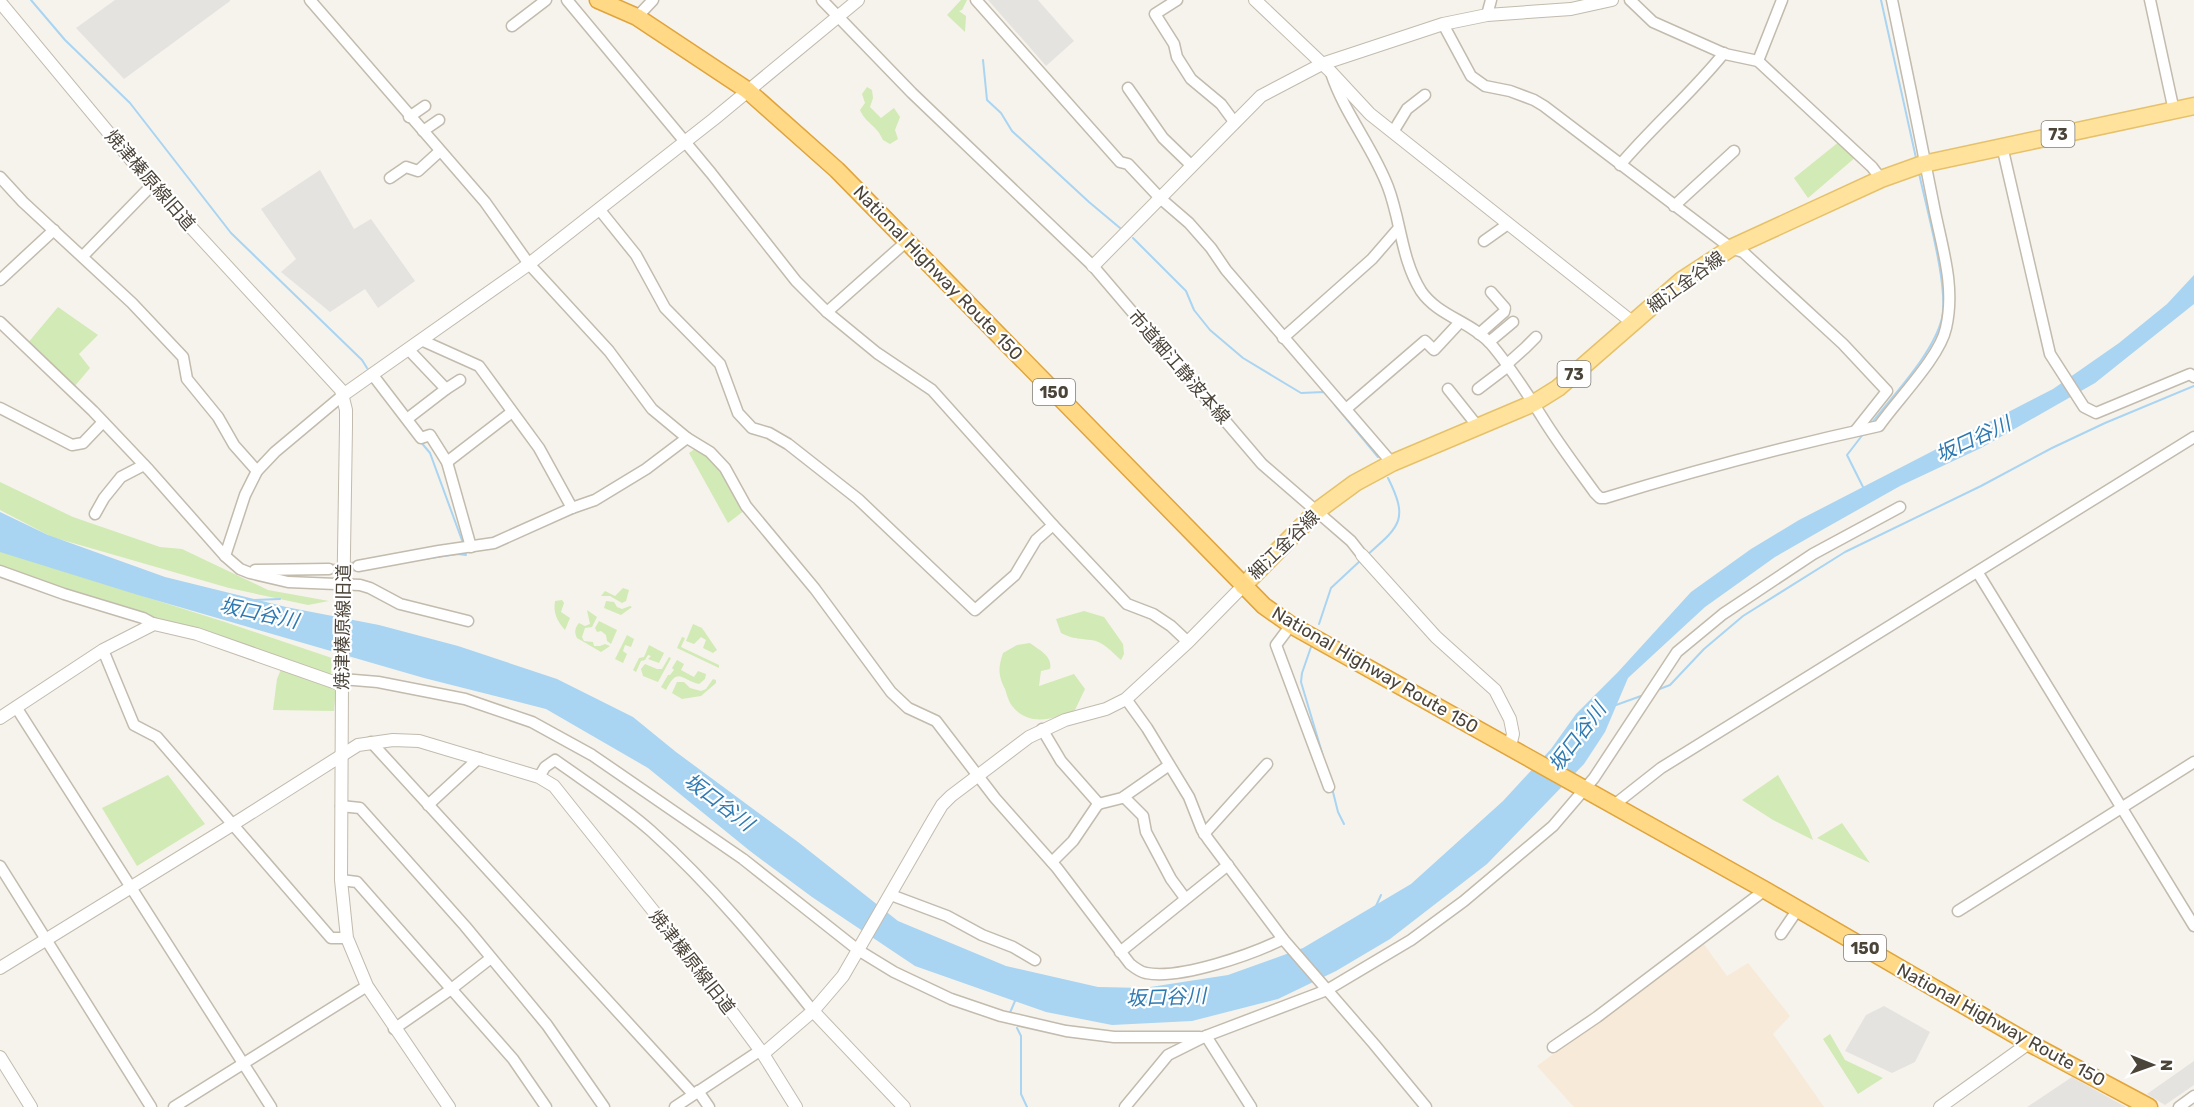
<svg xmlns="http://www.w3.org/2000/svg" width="2194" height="1107" font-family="Rubik,'Noto Sans JP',sans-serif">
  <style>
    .commercial { fill: #f7ead8 }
    .green { fill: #d2eab5 }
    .parking { fill: #e5e3e0 }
    .water { fill: #a9d4f2 }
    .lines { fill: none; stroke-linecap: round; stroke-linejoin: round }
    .stream { stroke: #a9d4f2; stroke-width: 2 }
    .minor-tunnel { stroke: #d4d0c8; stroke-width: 10; stroke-dasharray: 10 5; stroke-linecap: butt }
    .minor-casing { stroke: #c2bbae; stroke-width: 13 }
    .tertiary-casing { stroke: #c2bbae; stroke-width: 14 }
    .primary-casing { stroke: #e6c16a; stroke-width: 19 }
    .trunk-casing { stroke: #e0a43c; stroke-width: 19 }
    .minor { stroke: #fff; stroke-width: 10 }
    .tertiary { stroke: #fff; stroke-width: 12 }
    .primary { stroke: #ffe39c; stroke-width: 16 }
    .trunk { stroke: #ffd985; stroke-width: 16 }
    .labels { text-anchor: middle; stroke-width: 4.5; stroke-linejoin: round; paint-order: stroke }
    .shield { fill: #fff; stroke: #817c74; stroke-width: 1.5 }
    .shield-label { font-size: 16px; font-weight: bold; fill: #4b4439 }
    .street-label { font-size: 18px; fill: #4b4439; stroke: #fff }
    .water-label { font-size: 20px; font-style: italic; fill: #2e7ab2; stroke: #fff }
  </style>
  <rect width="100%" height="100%" fill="#f6f3ec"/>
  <!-- commercial -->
  <polygon class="commercial" points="1703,943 1727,976 1748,963 1790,1016 1773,1034 1824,1107 1574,1107 1537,1066"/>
  <!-- green -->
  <g class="green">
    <polygon points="961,0 967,0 962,10 959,11 966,16 965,32 947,15"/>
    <path d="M867,87L872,90L873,98L870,107L881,118L894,108L900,117L895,130L898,139L890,144L883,140C876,124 867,125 860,110L865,103L862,94Z"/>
    <polygon points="1840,141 1857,156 1808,198 1794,178"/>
    <polygon points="58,307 98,335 79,354 90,368 74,387 27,344"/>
    <polygon points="696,448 721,468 745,510 728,523 689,453"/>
    <polygon points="0,482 73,517 160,547 182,549 268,590 329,601 308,605 229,588 52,537 0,510"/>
    <polygon points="0,551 225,622 332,658 331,676 186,628 8,574 0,571"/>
    <polygon points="623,588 629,590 626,601 622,603 610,596 601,596 605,591 615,596"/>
    <path d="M562,600L564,603L561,612L570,618L565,630C557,621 553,613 555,601Z"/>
    <polygon points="606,601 614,602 617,607 622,609 630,606 632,607 621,615 604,608"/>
    <path d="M587,610L597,617L592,627L585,628L582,637L584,641L593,642L594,646H600L605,644L610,646L601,652L577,638C574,632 575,628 579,623L585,626L590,624Z"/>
    <path d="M1084,611L1104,617L1123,644L1124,654L1121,660C1112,652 1103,641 1091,640C1076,638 1076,640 1061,633L1056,619Z"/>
    <polygon points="599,621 617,630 611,644 607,641 606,635 601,631 597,632 595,628"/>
    <polygon points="693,624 702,628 717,650 713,653 703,648 706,640 701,637 694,644 686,641"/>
    <polygon points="627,635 634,639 631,647 625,645 623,651 627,654 623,663 615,659"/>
    <polygon points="682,637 685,638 681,647 719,665 719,668 677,648"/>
    <path d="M1030,643C1039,650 1053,656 1050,669L1041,671L1039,686L1074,674L1085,689L1075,710C1055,719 1029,727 1013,707C1009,703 1007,695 1005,689C998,675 998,668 1003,653L1017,645Z"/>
    <polygon points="649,645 664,653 659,663 648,659 651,656 648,655 645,660 641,661 636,672 633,670 639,658 644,657"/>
    <polygon points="669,657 671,658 658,682 643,676 641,669 645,664 657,669 662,669"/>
    <path d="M677,660L684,664L681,670L694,677L698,671L706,674L705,679L699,684C681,680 678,666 666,690L661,687L668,675H670L674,670L672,668Z"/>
    <polygon points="282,667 336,686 334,711 273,710 277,679"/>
    <polygon points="713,679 716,680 716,683 701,696 682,699 672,693 677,682 684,682 690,688 701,691 706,689"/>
    <polygon points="168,775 205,824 137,866 102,808"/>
    <polygon points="1778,775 1809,829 1813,840 1773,820 1742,800"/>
    <polygon points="1842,823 1870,863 1817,838"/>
    <polygon points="1830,1034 1845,1060 1883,1078 1858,1094 1823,1039"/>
  </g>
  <!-- parking -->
  <g class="parking">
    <polygon points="115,0 230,0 230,1 124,79 76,28"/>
    <polygon points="988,0 1038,0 1074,41 1046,66"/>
    <polygon points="320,170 354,229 371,219 415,281 378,308 365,289 330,312 281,272 296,259 261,209"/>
    <polygon points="1884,1006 1930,1032 1915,1062 1892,1073 1845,1051 1866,1015"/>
    <polygon points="2194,1061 2194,1085 2165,1105 2147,1094"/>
    <polygon points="2072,1077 2126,1107 2027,1107"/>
  </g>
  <!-- water -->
  <polygon class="water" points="2194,275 2194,304 2095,383 1981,448 1900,486 1822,530 1775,557 1705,607 1628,678 1605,732 1584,764 1487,864 1390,939 1336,971 1278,999 1192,1021 1112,1025 1046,1012 915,966 812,897 750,851 648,768 546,709 424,678 138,595 0,552 0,512 48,535 165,577 286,607 379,625 458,646 557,679 633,717 676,752 798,842 898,921 1006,966 1098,987 1144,988 1228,975 1303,948 1411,884 1503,801 1551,749 1576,714 1618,672 1691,592 1751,549 1799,520 2053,389 2119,343 2167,304"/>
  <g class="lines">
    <!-- stream -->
    <g class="stream">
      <polyline points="31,0 65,40 130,103 231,233 362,360 367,368"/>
      <polyline points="1881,0 1916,158"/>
      <polyline points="983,60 987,100 1001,113 1012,131 1089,202 1120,228"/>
      <polyline points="1133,238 1186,291 1194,310 1210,330 1243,358 1301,393 1324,392 1326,394"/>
      <polyline points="1335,405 1378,457"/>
      <path d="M1871,424C1893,395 1934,353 1942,318C1949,287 1926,207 1919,173"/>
      <polyline points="420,441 430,453 463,543"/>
      <polyline points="1863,487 1847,455 1864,433"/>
      <path d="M1367,555C1400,526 1409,520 1388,478"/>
      <polyline points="417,560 458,554 466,555 465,552"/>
      <polyline points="295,575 310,574"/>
      <polyline points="253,600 280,599"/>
      <polyline points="1319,624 1331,588 1361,560"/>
      <polyline points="1311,647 1302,673 1301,682 1323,756"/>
      <polyline points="1657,690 1670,685 1704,649 1743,616 1845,552 1981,486 2052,448 2105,423 2194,386"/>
      <polyline points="1616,705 1641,696"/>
      <polyline points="1332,788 1338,812 1344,824"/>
      <polyline points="1376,906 1381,895"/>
      <polyline points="1009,1015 1015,1001"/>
      <polyline points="1017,1028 1021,1036 1021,1094 1027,1107"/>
    </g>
    <!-- minor-tunnel -->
    <polyline class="minor-tunnel" points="329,569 358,566"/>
    <!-- minor casing -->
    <g class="minor-casing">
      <g id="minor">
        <path d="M310,0L485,202L529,264L609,351L652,409L687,438L710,452L725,468L746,506L815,589L891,692L908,708L936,721L995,798L1057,868L1130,964C1135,968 1140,972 1146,973C1180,980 1253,954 1283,939"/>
        <polyline points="567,0 711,173 796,281 827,312 877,353 932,390 1053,525 1127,604 1153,614 1171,626 1188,642"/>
        <polyline points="822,0 912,93 1093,266 1262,464 1351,541 1362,555"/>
        <polyline points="976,0 1120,162 1128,164 1160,198 1189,223 1211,248 1226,270 1392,463"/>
        <polyline points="1177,0 1155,14 1174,44 1177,57 1191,79 1221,104 1235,123"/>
        <polyline points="1630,0 1653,22 1725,54 1758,61 1872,167 1881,179"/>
        <polyline points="2150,0 2174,111"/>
        <polyline points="1487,15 1491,0"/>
        <polyline points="637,17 653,0"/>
        <polyline points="1443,24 1471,76 1485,86 1510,91 1534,100 1544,106 1731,248 1743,252 1843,344 1887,391 1856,430"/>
        <polyline points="512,26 546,0"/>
        <polyline points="1758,61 1782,0"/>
        <path d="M1331,73C1345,115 1373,147 1388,187C1401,221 1401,259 1421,291C1438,316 1470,321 1490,343C1510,366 1526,392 1542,417C1558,443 1577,468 1595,493L1600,498H1605C1696,470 1787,446 1879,426C1897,400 1940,357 1946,328C1956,285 1941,245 1933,202C1920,135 1906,67 1892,0"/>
        <polyline points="1128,88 1163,138 1192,166"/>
        <polyline points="409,117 425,106"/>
        <polyline points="423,131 439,120"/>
        <polyline points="1393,132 1407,109 1425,95"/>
        <polyline points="2002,146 2050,354 2084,407 2096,413 2190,374 2194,377"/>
        <path d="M1620,165C1653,126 1692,93 1724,53"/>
        <polyline points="0,177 23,202 132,303 183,357 187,379 218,417 234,445 257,471"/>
        <polyline points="390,178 406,167 418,171 440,151"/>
        <polyline points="1674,206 1734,151"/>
        <polyline points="599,209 636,255 665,308 720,364 738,413 752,428 769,433 788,444 858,499 975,610 1015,575 1036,540 1053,525"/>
        <polyline points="1484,241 1508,224"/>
        <polyline points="83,256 152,185"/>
        <polyline points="0,280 54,230"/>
        <polyline points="827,312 907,241"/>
        <polyline points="0,322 93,411 149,470 225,556 240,569 250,573 288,582 360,585 370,588 400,604 468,621"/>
        <polyline points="1479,334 1504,312 1505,308 1491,292"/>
        <polyline points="1283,338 1372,259 1398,229"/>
        <polyline points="421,340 479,366 539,448 572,508"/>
        <polyline points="1489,342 1513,322"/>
        <polyline points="408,349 446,389 460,380"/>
        <polyline points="1506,365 1525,348 1536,337"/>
        <polyline points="372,374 421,438 430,435 447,462 471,547"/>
        <polyline points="1448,389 1479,428"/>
        <polyline points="1478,389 1507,367"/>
        <polyline points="0,408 72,445 83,443 103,422"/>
        <polyline points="1346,409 1425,341 1434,350 1460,322"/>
        <polyline points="407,419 446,389"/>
        <polyline points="447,462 512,412"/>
        <polyline points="95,514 104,498 121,477 144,465"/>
        <polyline points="225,556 245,495 257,471 275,452 343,395"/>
        <polyline points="358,566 439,551 494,543 572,508 595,500 646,469 687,438"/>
        <polyline points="255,570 329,569"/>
        <polyline points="0,571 64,594 143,618 154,624"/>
        <polyline points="1978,573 2194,926"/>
        <polyline points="1291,625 1276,645 1329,787"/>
        <polyline points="103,650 134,725 157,737 331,938 347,938"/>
        <polyline points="342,679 378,682 465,699 532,722 592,755 743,859 858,950 894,972 951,999 1001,1016 1066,1031 1114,1037 1200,1037"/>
        <polyline points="1126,699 1147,728 1189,797 1202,830 1208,839 1283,939 1374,1044 1426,1107"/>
        <polyline points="16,707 271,1107"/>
        <polyline points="1042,729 1061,761 1099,804"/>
        <polyline points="371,742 693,1094"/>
        <path d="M539,777L545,767L555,760C587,783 622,805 651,831C711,885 763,948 813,1011"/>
        <polyline points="1124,797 1143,816 1146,832 1171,879 1185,898"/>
        <polyline points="428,805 479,758"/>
        <polyline points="1614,805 1661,768 2194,437"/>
        <polyline points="341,806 360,808 465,926 547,1025 604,1107"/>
        <polyline points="1204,834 1267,764"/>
        <polyline points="1052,862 1073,841 1098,804 1122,798 1168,766"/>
        <polyline points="0,866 151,1107"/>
        <polyline points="341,880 357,882 513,1059 546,1107"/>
        <polyline points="891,895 947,916 982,935 1013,947 1035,960"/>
        <polyline points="1958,911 2194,762"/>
        <polyline points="1781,934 1798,909"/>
        <polyline points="1120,952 1228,865"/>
        <polyline points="394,1029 450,990 491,958"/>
        <polyline points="1206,1036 1251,1107"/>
        <polyline points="1553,1047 1597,1017 1765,890"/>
        <polyline points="698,1091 709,1107"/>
        <polyline points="174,1107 367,986"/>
        <polyline points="675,1107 761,1050"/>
        <polyline points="1125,1107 1168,1055 1206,1036 1327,990 1411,940 1464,901 1553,826 1594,778 1677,652 1723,614 1813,554 1900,507"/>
        <polyline points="2179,1107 2194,1096"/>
      </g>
    </g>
    <!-- tertiary casing -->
    <g class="tertiary-casing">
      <g id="tertiary">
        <polyline points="1255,0 1331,72 1370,114 1632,322"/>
        <polyline points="0,2 152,185 341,390 346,410 346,426 342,679 341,880 347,938 367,986 449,1107"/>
        <polyline points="1093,266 1261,96 1322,64 1443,24 1487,15 1571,9 1612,0"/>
        <polyline points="343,395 529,264 714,119 858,0"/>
        <polyline points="1362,555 1436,637 1495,690 1510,719 1513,734 1510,746"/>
        <polyline points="0,718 103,650 154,624 197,634 342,685"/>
        <polyline points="0,968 232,825 358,745 393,740 419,741 539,777 554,786 709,981 763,1054 796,1107"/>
        <polyline points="813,1011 904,1107"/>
        <polyline points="763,1054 813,1011 843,976 933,820 942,805 951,796 1029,737 1065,720 1106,709 1126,699 1188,642 1243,586"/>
        <polyline points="0,1057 31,1107"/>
        <polyline points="1940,1107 2029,1043"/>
      </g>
    </g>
    <!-- primary casing -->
    <g class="primary-casing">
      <polyline id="primary" points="1243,586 1317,511 1355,483 1392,463 1534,403 1558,388 1682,280 1731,248 1881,179 1923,164 2194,106"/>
    </g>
    <!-- trunk casing -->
    <g class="trunk-casing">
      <polyline id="trunk" points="598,0 637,17 747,90 837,170 1264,606 1291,625 1765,890 2029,1043 2149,1107"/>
    </g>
    <!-- minor -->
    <use href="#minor" class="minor"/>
    <!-- tertiary -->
    <use href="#tertiary" class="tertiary"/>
    <!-- primary -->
    <use href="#primary" class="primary"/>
    <!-- trunk -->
    <use href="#trunk" class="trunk"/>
  </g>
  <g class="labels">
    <!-- shield labels -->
    <g class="shield">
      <rect x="2041.5" y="121" width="33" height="26" rx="4.5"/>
      <rect x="1557.5" y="361" width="33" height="26" rx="4.5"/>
      <rect x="1033" y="379" width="42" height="26" rx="4.5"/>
      <rect x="1844" y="935" width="42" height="26" rx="4.5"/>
    </g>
    <g class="shield-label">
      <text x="2058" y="140">73</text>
      <text x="1574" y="380">73</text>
      <text x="1054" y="398">150</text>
      <text x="1865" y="954">150</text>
    </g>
    <!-- street labels -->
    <g class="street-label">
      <text transform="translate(150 180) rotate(49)" y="6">焼津榛原線旧道</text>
      <text transform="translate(938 273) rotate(46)" y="6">National Highway Route 150</text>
      <text transform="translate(1686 282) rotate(-36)" y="6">細江金谷線</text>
      <text transform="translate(1179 367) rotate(49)" y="6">市道細江静波本線</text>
      <text transform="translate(1284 545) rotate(-44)" y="6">細江金谷線</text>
      <text transform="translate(343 627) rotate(-89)" y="6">焼津榛原線旧道</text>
      <text transform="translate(1375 670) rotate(30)" y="6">National Highway Route 150</text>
      <text transform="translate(692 962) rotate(52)" y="6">焼津榛原線旧道</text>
      <text transform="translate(2001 1025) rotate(29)" y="6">National Highway Route 150</text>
    </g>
    <!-- water labels -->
    <g class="water-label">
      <text transform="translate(1973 439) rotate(-25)" y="7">坂口谷川</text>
      <text transform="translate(259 613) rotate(12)" y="7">坂口谷川</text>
      <text transform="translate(1577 737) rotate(-53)" y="7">坂口谷川</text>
      <text transform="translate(719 802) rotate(37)" y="7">坂口谷川</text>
      <text transform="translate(1166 997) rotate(-2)" y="7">坂口谷川</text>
    </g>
  </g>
  <!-- north arrow -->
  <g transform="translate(2152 1065) rotate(91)" stroke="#ffffff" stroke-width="4.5" paint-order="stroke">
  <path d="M0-4.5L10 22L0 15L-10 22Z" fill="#4b4439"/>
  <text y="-9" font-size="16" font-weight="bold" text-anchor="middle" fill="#4b4439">N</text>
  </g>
</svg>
